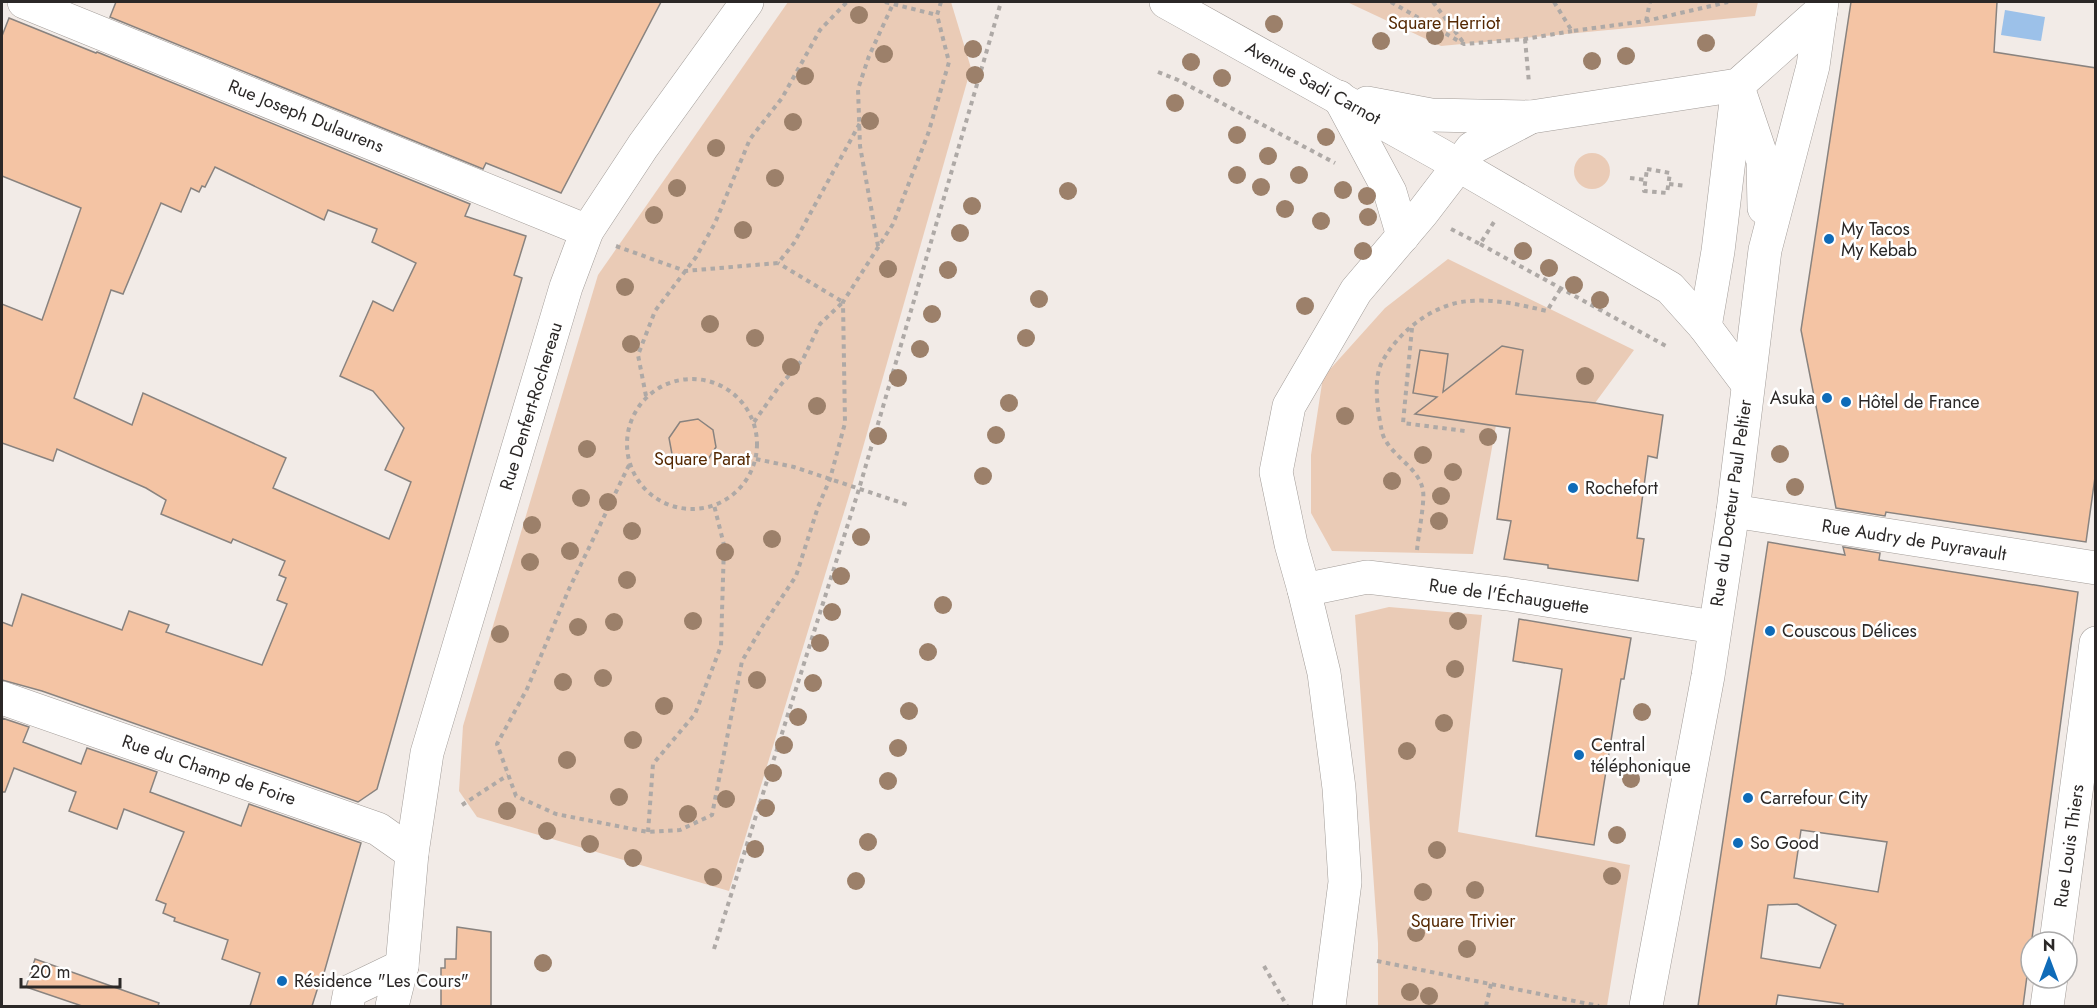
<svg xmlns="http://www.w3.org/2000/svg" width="2097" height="1008" font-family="Jost,sans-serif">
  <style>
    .green { fill: #eacbb6 }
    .water { fill: #9cc1e9 }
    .building { fill: #f4c4a4; stroke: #89837f; stroke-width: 1.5; fill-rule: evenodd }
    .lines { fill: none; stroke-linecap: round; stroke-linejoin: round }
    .minor-casing { stroke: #a29c98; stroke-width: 34 }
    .major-casing { stroke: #a29c98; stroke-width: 34 }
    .path { stroke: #aea9a6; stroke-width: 4; stroke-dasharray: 4.5 4.5; stroke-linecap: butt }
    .minor { stroke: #fff; stroke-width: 33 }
    .major { stroke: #fff; stroke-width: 33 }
    .tree { fill: #9c806a }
    .poi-dot { fill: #0f6bb8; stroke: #fff; stroke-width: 2 }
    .labels { text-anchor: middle; stroke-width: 5; stroke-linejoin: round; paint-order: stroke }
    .park-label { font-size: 18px; fill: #552903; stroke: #fff }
    .street-label { font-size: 18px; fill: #2b2827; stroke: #fff }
    .poi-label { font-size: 18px; fill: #2b2827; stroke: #fff; text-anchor: start }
  </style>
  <rect width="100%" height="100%" fill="#f2ebe7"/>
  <!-- green -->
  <g class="green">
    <polygon points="788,2 951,2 971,68 852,486 729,891 477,817 459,791 463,726 598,275"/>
    <polygon points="1347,2 1758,2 1755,16 1441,46"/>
    <circle cx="1592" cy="171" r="18"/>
    <polygon points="1448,259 1634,350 1595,403 1530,396 1498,414 1473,554 1332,551 1311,513 1311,455 1323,377 1385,308"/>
    <polygon points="1389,607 1482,615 1458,832 1630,865 1607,1006 1378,1006 1378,943 1355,615"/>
  </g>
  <!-- water -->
  <polygon class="water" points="2005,10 2045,17 2041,41 2001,35"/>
  <!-- building -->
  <g class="building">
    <polygon points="116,2 661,2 561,193 486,163 483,169 110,17"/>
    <polygon points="1851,2 1997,2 1994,52 2096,68 2096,470 2086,542 1886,512 1885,516 1836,508 1801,330"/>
    <path d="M9,18L96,53L97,52L470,204L465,216L526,236L514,275L522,278L377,789L358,802L42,691L2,680V622L12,626L22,594L122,630L129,611L169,625L166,632L262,665L287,604L277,600L286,578L279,575L285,561L233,539L231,543L161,514L166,500L146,488L57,449L53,461L2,443V304L42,320L81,208L2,176V36ZM215,167L324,220L328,210L377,229L372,242L416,263L393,311L373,301L340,376L373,391L404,428L385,470L411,482L389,539L273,488L286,458L143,393L132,425L74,398L111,290L123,294L161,203L181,212L191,188L199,192L202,186L205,187Z"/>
    <polygon points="1502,346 1523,350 1516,394 1595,403 1663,415 1657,458 1648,456 1637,538 1644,539 1638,581 1548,568 1548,565 1504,559 1511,521 1497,519 1510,428 1415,414 1437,397 1413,393 1420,350 1448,354 1443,392"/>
    <polygon points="698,419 713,430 716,447 705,464 688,466 672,454 669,438 680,422"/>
    <path d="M1768,542L1845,555L1843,547L1880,553L1879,560L2078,592L2023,1006H1843V1004L1778,995L1776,1006H1698ZM1801,830L1887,842L1878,892L1794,878ZM1797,904L1836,925L1820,968L1761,958L1768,905Z"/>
    <polygon points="1519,619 1631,638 1624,679 1621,679 1594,845 1536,836 1562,669 1513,661"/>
    <polygon points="2,718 29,727 23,742 81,764 87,748 157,772 150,792 241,826 249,804 361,843 320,987 318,987 312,1006 250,1006 260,973 222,959 228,940 174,921 175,918 163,913 166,904 156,900 184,832 124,809 117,829 69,811 76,792 14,768 5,792 2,792"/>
    <polygon points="457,927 491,932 491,1006 441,1006 441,968 445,968 445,959 456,959"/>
    <polygon points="35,959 159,1003 158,1006 82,1006 26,987"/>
  </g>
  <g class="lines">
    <!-- minor casing -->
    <g class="minor-casing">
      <g id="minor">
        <polyline points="24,2 587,231"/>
        <polyline points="1166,2 1439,154 1670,288 1705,327 1747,383"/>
        <polyline points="1741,96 1763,161 1764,208"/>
        <polyline points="1339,97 1390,192 1403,236"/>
        <polyline points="1367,103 1431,115 1531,117 1738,85 1821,11"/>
        <polyline points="1705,327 1718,251 1738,85"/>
        <polyline points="1733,511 2096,568"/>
        <polyline points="1304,590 1367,577 1508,594 1714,627"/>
        <polyline points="2,698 378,829 412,853"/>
        <polyline points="2056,942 2096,643"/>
        <polyline points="347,1006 350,991 402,966"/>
        <polyline points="1329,1006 1345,882 1339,788 1324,673 1304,590 1291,544 1276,472 1289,406 1356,291 1423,212 1472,148 1531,117"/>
        <polyline points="1646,1006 1708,676 1733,511 1765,250 1813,66 1822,2"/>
        <polyline points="2047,1006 2051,978"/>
      </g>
    </g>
    <!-- major casing -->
    <g class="major-casing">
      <polyline id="major" points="392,1006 402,966 412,853 427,753 566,287 587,231 643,146 747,2"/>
    </g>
    <!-- path -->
    <g class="path">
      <polyline points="885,2 937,15 941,2"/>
      <polyline points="1391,2 1464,44 1525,39 1572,31"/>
      <polyline points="1433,2 1463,42"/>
      <polyline points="1554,2 1572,31 1646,21 1728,2"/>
      <polyline points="1646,21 1650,2"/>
      <polyline points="1525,39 1529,83"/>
      <polyline points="1158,72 1178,80 1335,163"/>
      <polygon points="1647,169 1670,173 1667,193 1644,191"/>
      <polyline points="1630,178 1646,180"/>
      <polyline points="1669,184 1686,186"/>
      <polyline points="1451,229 1480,244 1494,222"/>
      <polyline points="1480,244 1666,346"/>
      <polyline points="616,246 685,271 778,263 794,243 860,123"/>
      <polyline points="878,246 860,146 858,89 869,56 893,4"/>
      <polyline points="1412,328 1403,423 1465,431"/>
      <circle cx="692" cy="444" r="65"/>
      <polyline points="646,396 638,355 655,311 696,257 715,223 750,139 782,98 820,30 847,2"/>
      <polyline points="754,422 778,388 803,359 820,324 843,302 778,263"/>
      <polyline points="756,459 794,467 908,505"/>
      <polyline points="629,465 569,589 527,689 497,744 516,796 556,814 648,832 680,830 712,815 742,661 762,627 796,576 818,507 830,479 845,423 843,302 893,224 928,134 949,62 937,15"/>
      <path d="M1417,550C1418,537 1425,501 1423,491C1420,467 1388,455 1382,432C1378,412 1373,383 1381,364C1397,332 1434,303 1470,301C1497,299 1521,305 1547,311L1561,288"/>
      <polyline points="462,805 508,775"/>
      <polyline points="648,832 653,764 695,714 721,646 724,545 714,505"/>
      <polyline points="714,949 859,489 1001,2"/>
      <polyline points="1377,961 1599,1006"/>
      <polyline points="1264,966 1287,1006"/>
      <polyline points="1486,1006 1491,984"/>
    </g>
    <!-- minor -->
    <use href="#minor" class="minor"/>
    <!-- major -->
    <use href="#major" class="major"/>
  </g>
  <!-- trees -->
  <g class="tree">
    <circle cx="859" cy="15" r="9"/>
    <circle cx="1274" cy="24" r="9"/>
    <circle cx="1435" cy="36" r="9"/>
    <circle cx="1381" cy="41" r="9"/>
    <circle cx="1706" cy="43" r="9"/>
    <circle cx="973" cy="49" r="9"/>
    <circle cx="884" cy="54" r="9"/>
    <circle cx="1626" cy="56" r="9"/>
    <circle cx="1592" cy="61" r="9"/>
    <circle cx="1191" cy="62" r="9"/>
    <circle cx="975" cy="75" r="9"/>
    <circle cx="805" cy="76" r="9"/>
    <circle cx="1222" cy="78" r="9"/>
    <circle cx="1175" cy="103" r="9"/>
    <circle cx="870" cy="121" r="9"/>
    <circle cx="793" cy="122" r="9"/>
    <circle cx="1237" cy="135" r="9"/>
    <circle cx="1326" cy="137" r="9"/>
    <circle cx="716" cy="148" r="9"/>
    <circle cx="1268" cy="156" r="9"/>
    <circle cx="1237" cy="175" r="9"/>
    <circle cx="1299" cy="175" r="9"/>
    <circle cx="775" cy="178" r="9"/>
    <circle cx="1261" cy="187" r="9"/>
    <circle cx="677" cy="188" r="9"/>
    <circle cx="1343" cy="190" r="9"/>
    <circle cx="1068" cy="191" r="9"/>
    <circle cx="1367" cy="196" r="9"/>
    <circle cx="972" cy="206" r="9"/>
    <circle cx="1285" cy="209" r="9"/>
    <circle cx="654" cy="215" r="9"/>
    <circle cx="1368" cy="217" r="9"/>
    <circle cx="1321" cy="221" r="9"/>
    <circle cx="743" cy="230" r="9"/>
    <circle cx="960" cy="233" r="9"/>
    <circle cx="1363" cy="251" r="9"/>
    <circle cx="1523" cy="251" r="9"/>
    <circle cx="1549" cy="268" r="9"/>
    <circle cx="888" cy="269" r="9"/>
    <circle cx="948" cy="270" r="9"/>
    <circle cx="1574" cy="285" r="9"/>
    <circle cx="625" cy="287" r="9"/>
    <circle cx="1039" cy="299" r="9"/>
    <circle cx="1600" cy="300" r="9"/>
    <circle cx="1305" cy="306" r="9"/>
    <circle cx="932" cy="314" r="9"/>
    <circle cx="710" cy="324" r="9"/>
    <circle cx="755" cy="338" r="9"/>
    <circle cx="1026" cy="338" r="9"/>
    <circle cx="631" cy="344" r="9"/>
    <circle cx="920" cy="349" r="9"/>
    <circle cx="791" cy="367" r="9"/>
    <circle cx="1585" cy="376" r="9"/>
    <circle cx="898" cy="378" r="9"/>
    <circle cx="1009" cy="403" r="9"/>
    <circle cx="817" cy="406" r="9"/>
    <circle cx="1345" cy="416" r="9"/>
    <circle cx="996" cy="435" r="9"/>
    <circle cx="878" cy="436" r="9"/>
    <circle cx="1488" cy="437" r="9"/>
    <circle cx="587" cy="449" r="9"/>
    <circle cx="1780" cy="454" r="9"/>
    <circle cx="1423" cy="455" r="9"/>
    <circle cx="1453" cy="472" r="9"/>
    <circle cx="983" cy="476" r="9"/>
    <circle cx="1392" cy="481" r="9"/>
    <circle cx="1795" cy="487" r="9"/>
    <circle cx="1441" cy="496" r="9"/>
    <circle cx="581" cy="498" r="9"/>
    <circle cx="608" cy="502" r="9"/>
    <circle cx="1439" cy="521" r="9"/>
    <circle cx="532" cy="525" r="9"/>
    <circle cx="632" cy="531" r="9"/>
    <circle cx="861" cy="537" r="9"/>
    <circle cx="772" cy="539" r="9"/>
    <circle cx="570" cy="551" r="9"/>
    <circle cx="725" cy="552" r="9"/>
    <circle cx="530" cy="562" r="9"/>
    <circle cx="841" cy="576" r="9"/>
    <circle cx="627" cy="580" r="9"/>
    <circle cx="943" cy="605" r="9"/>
    <circle cx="832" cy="612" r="9"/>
    <circle cx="693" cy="621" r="9"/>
    <circle cx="1458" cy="621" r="9"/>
    <circle cx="614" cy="622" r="9"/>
    <circle cx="578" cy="627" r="9"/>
    <circle cx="500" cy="634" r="9"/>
    <circle cx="820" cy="643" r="9"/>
    <circle cx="928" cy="652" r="9"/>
    <circle cx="1455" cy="669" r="9"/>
    <circle cx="603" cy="678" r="9"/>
    <circle cx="757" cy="680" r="9"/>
    <circle cx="563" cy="682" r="9"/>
    <circle cx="813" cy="683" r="9"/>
    <circle cx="664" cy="706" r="9"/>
    <circle cx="909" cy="711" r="9"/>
    <circle cx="1642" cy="712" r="9"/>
    <circle cx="798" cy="717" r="9"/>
    <circle cx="1444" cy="723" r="9"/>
    <circle cx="633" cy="740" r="9"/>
    <circle cx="784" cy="745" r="9"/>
    <circle cx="898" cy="748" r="9"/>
    <circle cx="1407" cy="751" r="9"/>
    <circle cx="567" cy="760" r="9"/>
    <circle cx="773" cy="773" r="9"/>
    <circle cx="1631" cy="779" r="9"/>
    <circle cx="888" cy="781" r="9"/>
    <circle cx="619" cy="797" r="9"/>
    <circle cx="726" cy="799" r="9"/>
    <circle cx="766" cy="808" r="9"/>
    <circle cx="507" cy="811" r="9"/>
    <circle cx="688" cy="814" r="9"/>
    <circle cx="547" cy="831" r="9"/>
    <circle cx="1617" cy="835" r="9"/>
    <circle cx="868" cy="842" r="9"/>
    <circle cx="590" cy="844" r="9"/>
    <circle cx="755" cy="849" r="9"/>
    <circle cx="1437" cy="850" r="9"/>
    <circle cx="633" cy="858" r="9"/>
    <circle cx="1612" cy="876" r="9"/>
    <circle cx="713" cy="877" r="9"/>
    <circle cx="856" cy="881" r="9"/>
    <circle cx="1475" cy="890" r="9"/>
    <circle cx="1423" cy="892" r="9"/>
    <circle cx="1416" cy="933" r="9"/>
    <circle cx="1467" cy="949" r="9"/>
    <circle cx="543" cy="963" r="9"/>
    <circle cx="1410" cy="992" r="9"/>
    <circle cx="1429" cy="996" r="9"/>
  </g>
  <!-- markers -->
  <g class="poi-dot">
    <circle cx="1829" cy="239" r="6"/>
    <circle cx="1827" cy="398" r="6"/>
    <circle cx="1846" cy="402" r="6"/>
    <circle cx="1573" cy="488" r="6"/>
    <circle cx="1770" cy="631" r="6"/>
    <circle cx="1579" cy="755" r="6"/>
    <circle cx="1748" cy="798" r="6"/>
    <circle cx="1738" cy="843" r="6"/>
    <circle cx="282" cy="981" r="6"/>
  </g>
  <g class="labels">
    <!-- park labels -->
    <g class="park-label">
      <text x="1444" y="29">Square Herriot</text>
      <text x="702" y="465">Square Parat</text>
      <text x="1463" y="927">Square Trivier</text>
    </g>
    <!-- street labels -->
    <g class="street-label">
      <text transform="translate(1313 83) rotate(29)" y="6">Avenue Sadi Carnot</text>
      <text transform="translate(306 116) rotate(22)" y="6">Rue Joseph Dulaurens</text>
      <text transform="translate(531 406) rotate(-73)" y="6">Rue Denfert-Rochereau</text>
      <text transform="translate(1731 503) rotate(-82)" y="6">Rue du Docteur Paul Peltier</text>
      <text transform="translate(1914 540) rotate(9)" y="6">Rue Audry de Puyravault</text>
      <text transform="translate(1509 596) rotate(8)" y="6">Rue de l'Échauguette</text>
      <text transform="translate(209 770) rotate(19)" y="6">Rue du Champ de Foire</text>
      <text transform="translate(2069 846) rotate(-82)" y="6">Rue Louis Thiers</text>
    </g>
    <!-- poi labels -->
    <g class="poi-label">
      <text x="1841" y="235">My Tacos<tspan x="1841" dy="21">My Kebab</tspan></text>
      <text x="1815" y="404" text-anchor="end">Asuka</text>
      <text x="1858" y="408">Hôtel de France</text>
      <text x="1585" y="494">Rochefort</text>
      <text x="1782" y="637">Couscous Délices</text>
      <text x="1591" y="751">Central<tspan x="1591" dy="21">téléphonique</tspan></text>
      <text x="1760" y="804">Carrefour City</text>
      <text x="1750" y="849">So Good</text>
      <text x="294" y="987">Résidence "Les Cours"</text>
    </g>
  </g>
  <!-- border -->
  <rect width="2097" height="1008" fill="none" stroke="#2b2827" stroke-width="6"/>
  <!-- north arrow -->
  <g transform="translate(2049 960)"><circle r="28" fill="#ffffff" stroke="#aaa9a9" stroke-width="1.5"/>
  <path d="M0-4.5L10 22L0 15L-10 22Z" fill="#0f6bb8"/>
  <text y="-9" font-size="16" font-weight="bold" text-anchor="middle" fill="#2b2827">N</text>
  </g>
  <!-- scale -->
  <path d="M21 978v9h99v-9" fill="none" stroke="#2b2827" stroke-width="3"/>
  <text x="30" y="978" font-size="18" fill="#2b2827" stroke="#ffffff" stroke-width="4.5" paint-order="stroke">20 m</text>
</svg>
